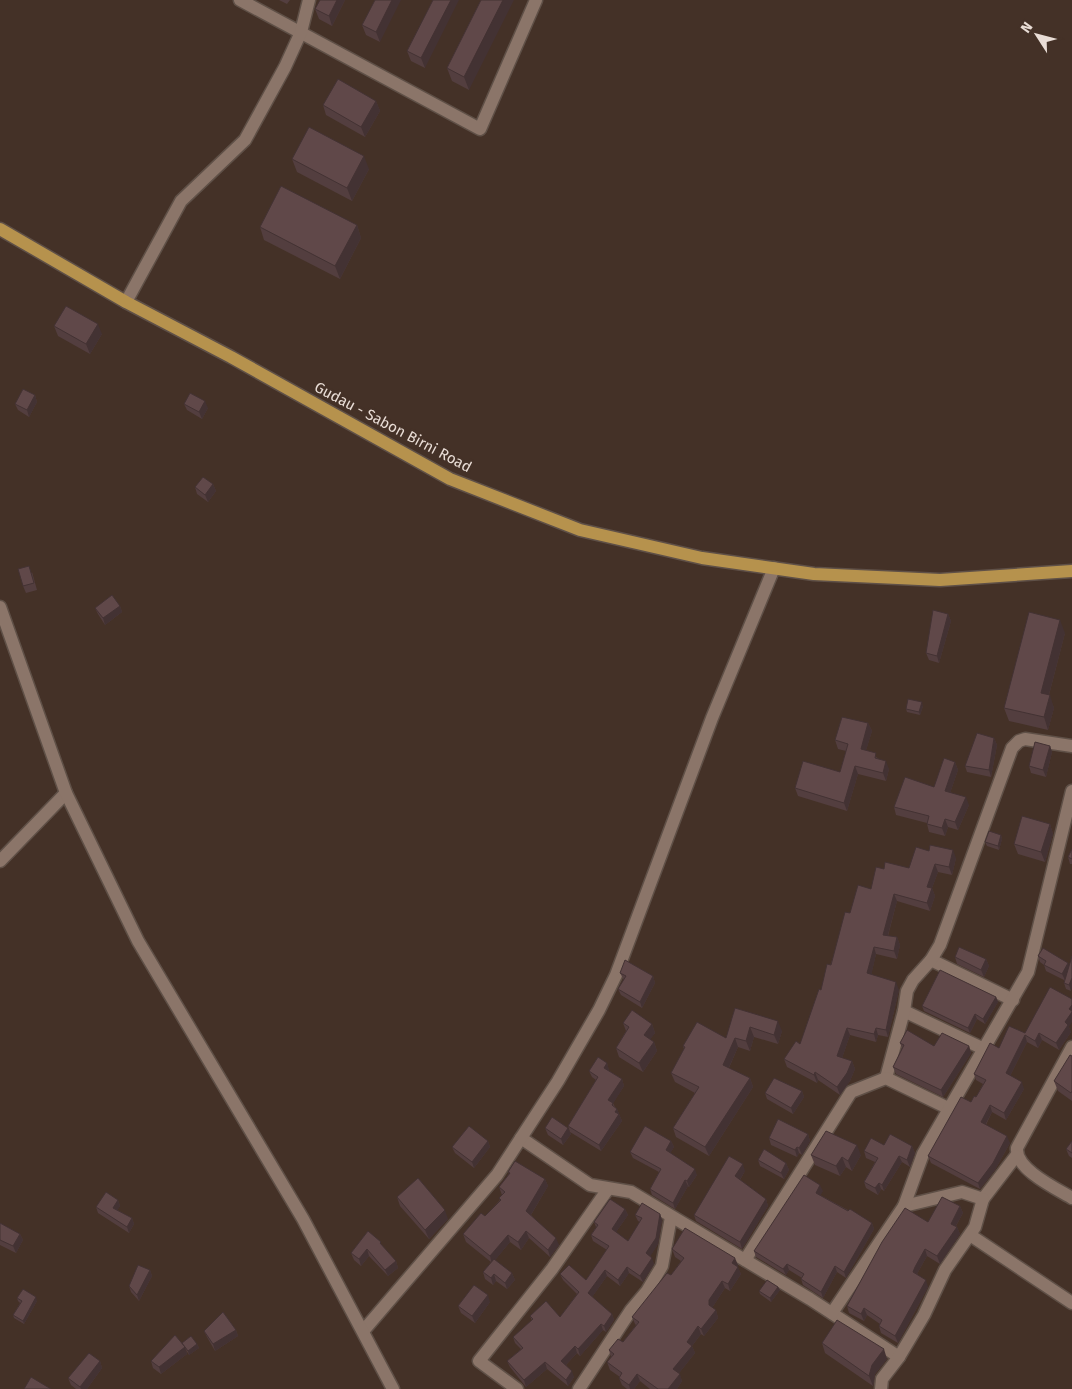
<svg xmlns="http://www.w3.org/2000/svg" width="1072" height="1389" font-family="'Fira Sans',sans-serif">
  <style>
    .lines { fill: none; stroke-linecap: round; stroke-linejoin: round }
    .minor-casing { stroke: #5f5047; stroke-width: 15 }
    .tertiary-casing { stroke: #5f5047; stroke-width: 15 }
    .primary-casing { stroke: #5f5047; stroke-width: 15 }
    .minor { stroke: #8b7569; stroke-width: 12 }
    .tertiary { stroke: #8b7569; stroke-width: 12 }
    .primary { stroke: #b6924d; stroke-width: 12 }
    .wall { fill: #533e3f }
    .shaded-wall { fill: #433233 }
    .building { fill: #604849; stroke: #433233 }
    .labels { text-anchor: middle; stroke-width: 5; stroke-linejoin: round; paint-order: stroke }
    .street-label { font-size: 15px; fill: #e9ddd6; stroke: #443127 }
  </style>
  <rect width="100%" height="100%" fill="#443127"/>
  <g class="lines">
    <!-- minor casing -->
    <g class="minor-casing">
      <g id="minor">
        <polyline points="240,0 480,129 536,0"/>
        <polyline points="126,302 181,201 245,140 285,67 301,32 309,0"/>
        <polyline points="0,861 66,793"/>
        <polyline points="931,960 1013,1000"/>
        <polyline points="904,1011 984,1049"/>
        <path d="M1072,1047L1017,1148C1015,1169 1055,1188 1072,1198"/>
        <polyline points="886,1078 904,1011 907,991 913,980 931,960 940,945 1012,748 1019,741 1025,739 1072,746"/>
        <polyline points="521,1138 590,1185 631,1192 810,1299 899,1357"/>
        <polyline points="904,1206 962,1192 983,1199 1016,1156"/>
        <polyline points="970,1235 1072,1303"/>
        <polyline points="745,1260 851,1092 886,1078 950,1109"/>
        <polyline points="832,1313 904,1206 923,1154 1028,972 1072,791"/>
        <polyline points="364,1330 497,1175 558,1081 599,1010 616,975 712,718 774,568"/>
        <polyline points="517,1389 479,1361 552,1269 608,1189"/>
        <polyline points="579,1389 631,1310 647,1291 662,1266 671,1217"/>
        <polyline points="881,1389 882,1379 899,1357 924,1315 945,1270 975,1227 983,1199"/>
      </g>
    </g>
    <!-- tertiary casing -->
    <g class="tertiary-casing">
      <polyline id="tertiary" points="0,607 66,793 138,941 303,1219 393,1389"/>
    </g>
    <!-- primary casing -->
    <g class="primary-casing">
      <polyline id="primary" points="0,229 126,302 231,357 450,479 580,530 702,558 814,574 940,580 1072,571"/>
    </g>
    <!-- minor -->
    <use href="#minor" class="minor"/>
    <!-- tertiary -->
    <use href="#tertiary" class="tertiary"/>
    <!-- primary -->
    <use href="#primary" class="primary"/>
  </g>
  <!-- wall -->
  <g class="wall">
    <polygon points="279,0 290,0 287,4"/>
    <polygon points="345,0 332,26 319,19 315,9"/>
    <polygon points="375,0 380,42 366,35 362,25"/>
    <polygon points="433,0 425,68 411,61 407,51"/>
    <polygon points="481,0 469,90 452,81 447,68"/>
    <polygon points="376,101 380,111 365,137 326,115 323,105"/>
    <polygon points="292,159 369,169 352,201 297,172"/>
    <polygon points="357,225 361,238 340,279 264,240 260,227"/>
    <polygon points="54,326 102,334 90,354 58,336"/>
    <polygon points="35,395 37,402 29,417 18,410 15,404"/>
    <polygon points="184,404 208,408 202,419 187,410"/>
    <polygon points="213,484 216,491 208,502 197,494 195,487"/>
    <polygon points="32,572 37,590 26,593 23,586"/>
    <polygon points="120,606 122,612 105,625 98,614 95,608"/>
    <polygon points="948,614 951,621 939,663 929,660 926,653"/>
    <polygon points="1065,633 1049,695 1054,708 1048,730 1009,721 1004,708"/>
    <polygon points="923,706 920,715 907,712 906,709"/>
    <polygon points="868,723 872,731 866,750 879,759 889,769 886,781 858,774 847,811 798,796 795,788 840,772 846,751 838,749 835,740"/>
    <polygon points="994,738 997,745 991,777 967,772 965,766"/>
    <polygon points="1050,746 1052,752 1046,777 1031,773 1029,766"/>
    <polygon points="955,762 958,770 950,793 969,805 958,830 948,827 945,836 929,832 927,824 927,823 896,815 894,807 934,787"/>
    <polygon points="1050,824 1053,834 1045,862 1018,854 1014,844"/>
    <polygon points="1001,835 1002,839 999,850 987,846 985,842"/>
    <polygon points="1072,849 1072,864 1070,864 1068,857"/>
    <polygon points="929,851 956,858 952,875 938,872 932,888 935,896 930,911 897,901 888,936 897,937 900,945 897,959 876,954 871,975 899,990 888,1037 878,1035 876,1042 850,1035 842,1058 852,1061 855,1069 850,1081 840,1095 818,1080 817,1083 787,1067 784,1059 800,1044 850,913 871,889 884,869 909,868"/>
    <polygon points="1038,956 1068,963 1071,991 1066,989 1064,983 1064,980 1046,971 1044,965 1040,962"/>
    <polygon points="955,957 986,959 989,966 984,977 957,964"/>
    <polygon points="620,973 653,976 655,983 642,1008 621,995 618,989 624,980"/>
    <polygon points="996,997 998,1002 985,1024 977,1019 970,1033 924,1011 922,1006"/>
    <polygon points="735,1008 782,1031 778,1044 754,1037 750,1051 738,1047 729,1068 750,1078 753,1087 709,1156 676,1137 673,1128 695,1093 675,1082 671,1073 684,1049 683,1046 726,1038"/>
    <polygon points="623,1023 652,1024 655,1033 650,1039 654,1042 657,1051 643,1072 619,1057 616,1048 626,1031"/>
    <polygon points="1069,1027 1071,1032 1059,1050 1042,1040 1038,1048 1027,1042 1010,1076 1024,1089 1006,1120 992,1112 986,1125 1010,1143 995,1170 980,1189 931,1163 928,1156 971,1102 976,1097 983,1084 976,1080 974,1074 999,1048 1025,1033"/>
    <polygon points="900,1043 934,1046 969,1046 971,1053 943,1097 896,1074 893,1067 902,1048"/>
    <polygon points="1072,1056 1072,1101 1058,1091 1054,1081"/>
    <polygon points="607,1063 609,1071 622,1079 624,1086 613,1103 615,1107 617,1109 622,1121 601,1151 570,1132 568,1126 596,1080 592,1077 589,1071"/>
    <polygon points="802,1091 804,1097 793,1114 767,1099 765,1093"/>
    <polygon points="545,1128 568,1128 571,1134 563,1145 548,1135"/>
    <polygon points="808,1134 810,1141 802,1155 799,1153 797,1157 771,1145 769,1138"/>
    <polygon points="488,1141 490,1147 474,1168 455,1153 452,1147"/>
    <polygon points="671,1141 674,1147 670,1153 697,1175 689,1187 688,1186 675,1209 652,1195 650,1189 659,1172 633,1158 630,1152"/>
    <polygon points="1072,1141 1072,1158 1069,1156 1066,1149"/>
    <polygon points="884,1145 912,1146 915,1153 910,1167 902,1162 884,1191 881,1189 878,1195 866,1188 864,1182 875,1162 866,1158 864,1151"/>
    <polygon points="811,1155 861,1155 852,1171 846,1167 840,1176 815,1165"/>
    <polygon points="758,1160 786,1163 789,1170 784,1179 760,1166"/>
    <polygon points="745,1171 740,1180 766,1199 768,1206 742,1249 696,1221 694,1215"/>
    <polygon points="508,1172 545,1179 548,1186 531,1215 559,1245 550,1257 529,1238 521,1250 510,1242 495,1260 512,1273 515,1280 507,1289 496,1281 493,1285 485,1279 483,1272 491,1262 466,1242 463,1234 485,1216 500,1200 499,1198 502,1195 499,1187 509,1174"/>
    <polygon points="823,1191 820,1195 872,1223 874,1229 846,1278 837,1272 823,1298 803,1285 801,1279 802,1278 789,1270 786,1275 756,1257 754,1251"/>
    <polygon points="397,1197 448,1219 429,1239 400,1206"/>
    <polygon points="118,1200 120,1206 117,1210 132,1218 134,1224 129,1233 98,1213 96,1207"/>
    <polygon points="960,1206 963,1213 956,1226 957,1227 960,1234 940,1264 927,1256 917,1274 928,1287 898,1343 881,1333 879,1326 880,1324 867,1315 864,1321 849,1313 847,1306 928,1222"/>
    <polygon points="625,1209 628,1215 616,1232 628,1241 640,1222 638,1221 635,1215 660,1214 662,1220 658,1244 650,1256 654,1264 643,1282 629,1273 620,1286 607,1276 592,1297 612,1314 614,1320 606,1332 603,1330 580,1356 577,1353 566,1365 574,1377 568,1386 547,1369 526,1387 510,1367 507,1361 521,1349 515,1343 513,1337 532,1321 530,1316 560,1317 577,1294 563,1280 560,1274 586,1280 607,1250 593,1241 591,1235 596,1227 594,1222"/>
    <polygon points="0,1223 20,1234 23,1240 16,1253 0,1245"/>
    <polygon points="368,1231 396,1261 398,1268 388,1276 369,1256 361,1266 354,1260 351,1253"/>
    <polygon points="672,1249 738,1265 737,1266 741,1274 730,1291 725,1288 712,1308 716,1310 718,1318 704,1336 701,1334 692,1346 695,1353 679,1373 682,1381 677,1389 650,1389 640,1381 634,1389 627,1389 622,1385 619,1378 620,1377 610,1370 607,1362 611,1357 609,1350 623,1342 636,1325 635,1324 632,1317 671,1275 681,1261 675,1257"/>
    <polygon points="150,1270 152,1276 139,1301 131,1292 129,1286"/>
    <polygon points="778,1287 780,1290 771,1302 760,1294 759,1291"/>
    <polygon points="17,1298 37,1301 24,1324 14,1318 13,1315 20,1303 18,1301"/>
    <polygon points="490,1302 475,1323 461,1313 458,1306"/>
    <polygon points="236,1330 238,1336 215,1351 207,1337 204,1331"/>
    <polygon points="822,1343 887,1359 875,1374 873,1386 825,1353"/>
    <polygon points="182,1344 197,1344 199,1348 189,1355 186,1350 187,1354 161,1374 153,1368 151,1361"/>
    <polygon points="100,1361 102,1368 87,1389 76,1389 71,1385 68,1378"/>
  </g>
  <!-- shaded-wall -->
  <g class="shaded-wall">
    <polygon points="337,0 345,0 332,26 329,16"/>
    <polygon points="392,0 401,0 380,42 376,32"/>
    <polygon points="451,0 459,0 425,68 421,58"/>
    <polygon points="503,0 514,0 469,90 464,77"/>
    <polygon points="376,101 380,111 365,137 361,127"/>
    <polygon points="364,156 369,169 352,201 347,188"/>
    <polygon points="357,225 361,238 340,279 335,266"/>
    <polygon points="98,324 102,334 90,354 86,344"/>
    <polygon points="35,395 37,402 29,417 27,410"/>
    <polygon points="205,401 208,408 202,419 199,412"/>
    <polygon points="213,484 216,491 208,502 205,495"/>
    <polygon points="120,606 122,612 105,625 103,618"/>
    <polygon points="948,614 951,621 939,663 937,656"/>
    <polygon points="1060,620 1065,633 1046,706 1041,693"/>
    <polygon points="1050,695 1054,708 1048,730 1044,717"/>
    <polygon points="922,702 923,706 920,715 919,712"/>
    <polygon points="868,723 872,731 864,757 861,749"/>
    <polygon points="994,738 997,745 991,777 989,770"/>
    <polygon points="1050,746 1052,752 1046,777 1043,770"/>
    <polygon points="886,761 889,769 886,781 883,773"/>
    <polygon points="955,762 958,770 948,799 945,791"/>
    <polygon points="855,766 858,774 847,811 844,803"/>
    <polygon points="966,797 969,805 958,830 955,822"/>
    <polygon points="945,819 948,827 945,836 942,828"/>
    <polygon points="1050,824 1053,834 1045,862 1041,852"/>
    <polygon points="1001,835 1002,839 999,850 998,846"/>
    <polygon points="953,850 956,858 952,875 949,867"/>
    <polygon points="935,864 938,872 932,888 935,896 930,911 927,903 927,887"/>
    <polygon points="894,894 897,901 886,942 883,935"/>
    <polygon points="897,937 900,945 897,959 894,951"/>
    <polygon points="874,947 876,954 870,981 867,973"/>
    <polygon points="986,959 989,966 984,977 981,970"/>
    <polygon points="1068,963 1071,970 1065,980 1062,974"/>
    <polygon points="653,976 655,983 642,1008 640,1002"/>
    <polygon points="1072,978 1072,988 1071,991 1069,985"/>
    <polygon points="896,982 899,990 888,1037 886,1030"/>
    <polygon points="996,997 998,1002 985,1024 983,1019"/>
    <polygon points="1072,1005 1072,1022 1069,1027 1071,1032 1059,1050 1056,1043 1065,1022 1069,1009"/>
    <polygon points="975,1014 977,1019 970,1033 968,1028"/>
    <polygon points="778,1021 782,1031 778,1044 774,1035"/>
    <polygon points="652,1024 655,1033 647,1044 644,1035"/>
    <polygon points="750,1027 754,1037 750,1051 746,1041"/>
    <polygon points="847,1028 850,1035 840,1064 837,1056"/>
    <polygon points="876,1028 878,1035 876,1042 874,1034"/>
    <polygon points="1039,1033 1042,1040 1038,1048 1035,1041"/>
    <polygon points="1025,1035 1027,1042 1008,1080 1006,1073"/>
    <polygon points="735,1038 738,1047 726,1074 723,1065"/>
    <polygon points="654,1042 657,1051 643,1072 639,1063"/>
    <polygon points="969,1046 971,1053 943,1097 941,1090"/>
    <polygon points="852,1061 855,1069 850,1081 840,1095 837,1087"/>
    <polygon points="607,1063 609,1070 607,1074 604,1068"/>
    <polygon points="815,1072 818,1080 817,1083 814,1075"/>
    <polygon points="750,1078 753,1087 709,1156 705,1147"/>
    <polygon points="622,1079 624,1086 611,1107 608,1100"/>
    <polygon points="1022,1082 1024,1089 1006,1120 1004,1113"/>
    <polygon points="802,1091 804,1097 793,1114 791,1108"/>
    <polygon points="990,1105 992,1112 983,1129 981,1122"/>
    <polygon points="617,1109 622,1121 601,1151 599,1145"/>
    <polygon points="568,1128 571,1134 563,1145 561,1139"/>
    <polygon points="808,1134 810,1141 802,1155 799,1148"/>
    <polygon points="1007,1136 1010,1143 995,1170 980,1189 978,1183"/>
    <polygon points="488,1141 490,1147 474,1168 472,1162"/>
    <polygon points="671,1141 674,1147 668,1157 666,1150"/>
    <polygon points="857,1145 861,1155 852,1171 848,1161"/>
    <polygon points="912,1146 915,1153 910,1167 907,1160"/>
    <polygon points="797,1147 799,1153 797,1157 795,1150"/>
    <polygon points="899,1156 902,1162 884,1191 882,1185"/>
    <polygon points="842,1157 846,1167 840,1176 836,1166"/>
    <polygon points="786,1163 789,1170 784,1179 781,1173"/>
    <polygon points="743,1164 745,1171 738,1183 735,1176"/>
    <polygon points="695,1169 697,1175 689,1187 687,1181"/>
    <polygon points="545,1179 548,1186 529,1218 526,1211"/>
    <polygon points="685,1180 688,1186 675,1209 673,1203"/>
    <polygon points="879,1183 881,1189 878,1195 875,1188"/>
    <polygon points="820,1185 823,1191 818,1199 816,1193"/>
    <polygon points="766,1199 768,1206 742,1249 740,1242"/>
    <polygon points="118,1200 120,1206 115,1214 113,1208"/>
    <polygon points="960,1206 963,1213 953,1231 951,1224"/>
    <polygon points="625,1209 628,1215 614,1235 612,1229"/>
    <polygon points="445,1210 448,1219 429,1239 425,1230"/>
    <polygon points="660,1214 662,1220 658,1244 648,1260 646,1253"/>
    <polygon points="132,1218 134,1224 129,1233 127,1227"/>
    <polygon points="872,1223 874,1229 846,1278 844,1272"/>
    <polygon points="957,1227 960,1234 940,1264 937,1256"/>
    <polygon points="526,1231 529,1238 521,1250 518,1242"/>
    <polygon points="20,1234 23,1240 16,1253 13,1246"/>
    <polygon points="508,1235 510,1242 492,1264 490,1256"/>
    <polygon points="556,1238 559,1245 550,1257 548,1250"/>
    <polygon points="367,1249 369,1256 361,1266 359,1259"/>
    <polygon points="925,1249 927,1256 917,1274 913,1272 915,1267"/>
    <polygon points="652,1258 654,1264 643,1282 640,1276"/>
    <polygon points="735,1258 738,1265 735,1271 732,1263"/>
    <polygon points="396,1261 398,1268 388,1276 385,1270"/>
    <polygon points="787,1264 789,1270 786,1275 783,1269"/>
    <polygon points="835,1266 837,1272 823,1298 821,1292"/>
    <polygon points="627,1267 629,1273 620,1286 618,1280"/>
    <polygon points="738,1267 741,1274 730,1291 728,1284"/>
    <polygon points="150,1270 152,1276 139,1301 137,1295"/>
    <polygon points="605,1270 607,1276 590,1300 588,1293"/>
    <polygon points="512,1273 515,1280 507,1289 505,1283"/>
    <polygon points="494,1274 496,1281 493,1285 491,1278"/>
    <polygon points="926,1280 928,1287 898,1343 895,1336"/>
    <polygon points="722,1281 725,1288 712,1308 709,1305 709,1300"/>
    <polygon points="778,1287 780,1290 771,1302 770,1298"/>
    <polygon points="488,1295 490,1302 475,1323 472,1316"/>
    <polygon points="36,1297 37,1301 24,1324 23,1321"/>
    <polygon points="864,1308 867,1315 864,1321 861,1314"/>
    <polygon points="716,1310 718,1318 704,1336 701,1329"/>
    <polygon points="612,1314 614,1320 606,1332 604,1326"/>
    <polygon points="601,1324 603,1330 580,1356 578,1349"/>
    <polygon points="698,1326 701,1334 692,1346 695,1353 676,1377 673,1369 687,1342"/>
    <polygon points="236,1330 238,1336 215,1351 213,1344"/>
    <polygon points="197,1344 199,1348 189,1355 188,1351"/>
    <polygon points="575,1346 577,1353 564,1367 561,1361"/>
    <polygon points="185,1347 187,1354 161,1374 159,1367"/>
    <polygon points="884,1349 887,1359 875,1374 873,1386 869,1376 872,1365"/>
    <polygon points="100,1361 102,1368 87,1389 81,1389 80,1387"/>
    <polygon points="545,1362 547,1369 526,1387 524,1380"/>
    <polygon points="572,1371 574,1377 568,1386 566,1380"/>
    <polygon points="637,1374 640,1381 634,1389 630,1389 629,1385"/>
    <polygon points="680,1374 682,1381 677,1389 668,1389"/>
  </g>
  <!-- building -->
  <g class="building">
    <polygon points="320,0 337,0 329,16 315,9"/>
    <polygon points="375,0 392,0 376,32 362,25"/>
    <polygon points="433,0 451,0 421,58 407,51"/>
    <polygon points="481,0 503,0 464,77 447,68"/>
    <polygon points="338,79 376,101 361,127 323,105"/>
    <polygon points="309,127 364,156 347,188 292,159"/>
    <polygon points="281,186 357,225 335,266 260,227"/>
    <polygon points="66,306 98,324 86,344 54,326"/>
    <polygon points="23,389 35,395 27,410 15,404"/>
    <polygon points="190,393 205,401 199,412 184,404"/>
    <polygon points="203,477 213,484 205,495 195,487"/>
    <polygon points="29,566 34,583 23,586 18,569"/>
    <polygon points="112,595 120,606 103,618 95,608"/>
    <polygon points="933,610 948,614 937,656 926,653"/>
    <polygon points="1029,612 1060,620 1041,693 1050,695 1044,717 1004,708"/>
    <polygon points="908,699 922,702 919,712 906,709"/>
    <polygon points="842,717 868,723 861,749 876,753 875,758 886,761 883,773 855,766 844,803 795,788 803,761 840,772 848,744 835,740"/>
    <polygon points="977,733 994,738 989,770 965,766"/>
    <polygon points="1035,742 1050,746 1043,770 1029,766"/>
    <polygon points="944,758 955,762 945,791 966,797 955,822 945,819 942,828 927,824 929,816 894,807 905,777 934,787"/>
    <polygon points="1022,816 1050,824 1041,852 1014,844"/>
    <polygon points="989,831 1001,835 998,846 985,842"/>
    <polygon points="930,845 953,850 949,867 935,864 927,887 932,888 927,903 894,894 883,935 897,937 894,951 874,947 867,973 896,982 886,1030 876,1028 874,1034 847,1028 837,1056 852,1061 847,1073 837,1087 815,1072 814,1075 784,1059 796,1041 800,1044 819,989 821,990 827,964 831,965 845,912 850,913 858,885 871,889 876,867 884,869 885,862 909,868 916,847 929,851"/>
    <polygon points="1072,849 1072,859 1068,857"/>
    <polygon points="959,947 986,959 981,970 955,957"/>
    <polygon points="1043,948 1068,963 1062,974 1044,965 1046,961 1038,956"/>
    <polygon points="1072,956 1072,978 1069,985 1064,983"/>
    <polygon points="625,960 653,976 640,1002 618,989 626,976 620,973"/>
    <polygon points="940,970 996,997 983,1019 975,1014 968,1028 922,1006"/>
    <polygon points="1050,987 1072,999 1072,1005 1069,1009 1072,1011 1072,1012 1065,1022 1068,1025 1056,1043 1039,1033 1035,1041 1025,1035 1006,1073 1022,1082 1004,1113 990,1105 981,1122 1007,1136 993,1163 978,1183 928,1156 961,1097 971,1102 974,1096 976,1097 986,1080 974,1074 990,1043 999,1048 1009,1026 1025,1033"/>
    <polygon points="735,1008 778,1021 774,1035 750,1027 746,1041 735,1038 723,1065 750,1078 705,1147 673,1128 699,1087 671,1073 685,1047 683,1046 697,1022 726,1038"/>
    <polygon points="632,1010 652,1024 644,1035 654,1042 639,1063 616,1048 629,1027 623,1023"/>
    <polygon points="907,1030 934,1046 942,1033 969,1046 941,1090 893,1067 904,1045 900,1043"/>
    <polygon points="1070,1055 1072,1056 1072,1091 1071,1093 1054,1081"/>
    <polygon points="598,1057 607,1063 604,1068 622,1079 608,1100 613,1103 612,1105 617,1109 615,1112 619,1114 599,1145 568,1126 598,1077 589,1071"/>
    <polygon points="774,1078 802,1091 791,1108 765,1093"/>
    <polygon points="552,1117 568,1128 561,1139 545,1128"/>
    <polygon points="778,1119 808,1134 799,1148 797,1147 795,1150 769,1138"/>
    <polygon points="469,1126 488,1141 472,1162 452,1147"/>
    <polygon points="645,1126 671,1141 666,1150 695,1169 687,1181 685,1180 673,1203 650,1189 661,1169 630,1152"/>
    <polygon points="826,1131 857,1145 848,1161 842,1157 836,1166 811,1155"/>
    <polygon points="890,1134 912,1146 907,1160 899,1156 882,1185 879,1183 875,1188 864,1182 878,1158 864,1151 871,1138 884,1145"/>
    <polygon points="1072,1141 1072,1153 1066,1149"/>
    <polygon points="764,1149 786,1163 781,1173 758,1160"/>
    <polygon points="729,1156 743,1164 735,1176 766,1199 740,1242 694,1215"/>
    <polygon points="515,1161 545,1179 526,1211 556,1238 548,1250 526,1231 518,1242 508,1235 490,1256 463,1234 481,1213 485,1216 501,1200 499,1198 505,1192 499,1187 510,1173 508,1172"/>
    <polygon points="804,1175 820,1185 816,1193 848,1211 850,1209 872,1223 844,1272 835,1266 821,1292 801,1279 804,1274 787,1264 783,1269 754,1251"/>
    <polygon points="418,1178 445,1210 425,1230 397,1197"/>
    <polygon points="106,1192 118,1200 113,1208 132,1218 127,1227 96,1207"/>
    <polygon points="942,1197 960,1206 951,1224 957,1227 937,1256 925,1249 915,1267 913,1272 926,1280 895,1336 879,1326 882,1320 864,1308 861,1314 847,1306 882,1242 905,1208 928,1222"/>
    <polygon points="610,1199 625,1209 612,1229 628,1241 642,1218 635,1215 642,1203 660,1214 656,1238 646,1253 652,1258 640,1276 627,1267 618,1280 605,1270 588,1293 612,1314 604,1326 601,1324 578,1349 575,1346 561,1361 572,1371 566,1380 545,1362 524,1380 507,1361 523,1348 513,1337 533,1319 530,1316 546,1301 560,1317 579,1292 560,1274 569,1265 586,1280 599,1261 609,1246 591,1235 598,1225 594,1222"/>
    <polygon points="0,1223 20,1234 13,1246 0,1240"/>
    <polygon points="685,1228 735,1258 732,1263 738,1267 728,1284 722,1281 709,1300 709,1305 716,1310 701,1329 698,1326 687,1342 692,1346 673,1369 680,1374 668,1389 658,1389 637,1374 629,1385 619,1378 622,1373 607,1362 614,1354 609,1350 618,1339 623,1342 639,1322 632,1317 667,1273 671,1275 684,1258 672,1249"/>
    <polygon points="368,1231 381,1242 380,1243 396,1261 385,1270 367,1249 359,1259 351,1253"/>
    <polygon points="494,1259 512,1273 505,1283 494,1274 491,1278 483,1272"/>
    <polygon points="138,1265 150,1270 137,1295 129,1286"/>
    <polygon points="767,1280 778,1287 770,1298 759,1291"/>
    <polygon points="474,1285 488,1295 472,1316 458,1306"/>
    <polygon points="23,1289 36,1297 23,1321 13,1315 22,1301 17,1298"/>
    <polygon points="223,1312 236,1330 213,1344 204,1331"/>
    <polygon points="837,1320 884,1349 872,1365 869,1376 822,1343"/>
    <polygon points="175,1335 185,1347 159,1367 151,1361"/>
    <polygon points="191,1336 197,1344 188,1351 182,1343"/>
    <polygon points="89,1353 100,1361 80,1387 68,1378"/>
    <polygon points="31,1377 51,1389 24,1389"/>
  </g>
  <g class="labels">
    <!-- street labels -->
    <g class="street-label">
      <text transform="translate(393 427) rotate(28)" y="5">Gudau - Sabon Birni Road</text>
    </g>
  </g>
  <!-- north arrow -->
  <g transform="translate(1037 35) rotate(306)" stroke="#443127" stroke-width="4" paint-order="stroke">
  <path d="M0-4L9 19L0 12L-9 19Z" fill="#e9ddd6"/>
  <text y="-8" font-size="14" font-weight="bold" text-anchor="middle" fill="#e9ddd6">N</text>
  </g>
</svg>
